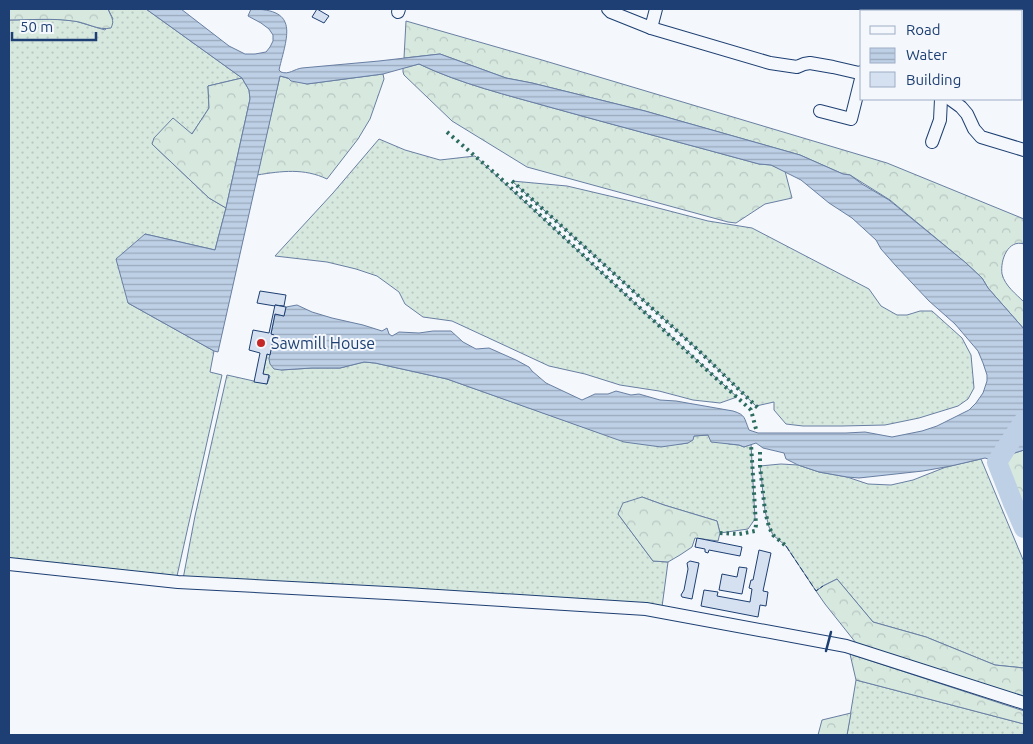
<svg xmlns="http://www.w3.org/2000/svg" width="1033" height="744" font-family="Ubuntu,sans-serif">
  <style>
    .grass { fill: url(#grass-dots); stroke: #687fa3 }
    .forest { fill: url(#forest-crowns); stroke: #687fa3 }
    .water { fill: url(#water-rules); stroke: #687fa3 }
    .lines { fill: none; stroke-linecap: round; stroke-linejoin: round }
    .river { stroke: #bed0e5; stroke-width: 20 }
    .building { fill: #d5e0f0; stroke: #1d3f73 }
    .minor-casing { stroke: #1d3f73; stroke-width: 14 }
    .minor { stroke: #f4f7fb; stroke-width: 12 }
    .hedge { stroke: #2c6c60; stroke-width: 4; stroke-dasharray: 2.5 4; stroke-linecap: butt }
    .fence { stroke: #1d3f73; stroke-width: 1; stroke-dasharray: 6 2.5; stroke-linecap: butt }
    .wall { stroke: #1d3f73; stroke-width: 2.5 }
    .poi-dot { fill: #c62828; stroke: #f4f7fb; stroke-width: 2 }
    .labels { text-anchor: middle; stroke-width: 4; stroke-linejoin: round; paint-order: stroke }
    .poi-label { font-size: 16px; fill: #1d3f73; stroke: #f4f7fb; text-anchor: start }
  </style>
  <defs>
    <pattern id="grass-dots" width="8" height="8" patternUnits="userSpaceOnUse" patternTransform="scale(1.25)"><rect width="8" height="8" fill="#d7e8df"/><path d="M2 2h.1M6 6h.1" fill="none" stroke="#b8c8c3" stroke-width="1.8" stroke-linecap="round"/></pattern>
    <pattern id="forest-crowns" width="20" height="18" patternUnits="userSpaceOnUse" patternTransform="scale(1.25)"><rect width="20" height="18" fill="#d7e8df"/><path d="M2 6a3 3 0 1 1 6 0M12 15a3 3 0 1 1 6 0" fill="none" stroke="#b8c8c3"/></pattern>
    <pattern id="water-rules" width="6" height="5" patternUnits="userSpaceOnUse" patternTransform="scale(1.25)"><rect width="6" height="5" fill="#bed0e5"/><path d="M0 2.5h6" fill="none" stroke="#9aaabe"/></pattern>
  </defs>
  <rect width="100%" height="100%" fill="#f4f7fb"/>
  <!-- grass -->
  <g class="grass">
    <polygon points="108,9 146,9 242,78 208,86 209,108 192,134 152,144 209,198 226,208 215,250 145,234 128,303 214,351 210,372 222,375 177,576 9,561 9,20 55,19 75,21 105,30 113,19"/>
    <polygon points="379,139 405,150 440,160 475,156 737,397 720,403 693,400 659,391 620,385 585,374 549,366 452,321 423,317 405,304 399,292 377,276 356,269 327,262 275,256 333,193"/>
    <polygon points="512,181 567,186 635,202 708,221 752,228 869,289 881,306 897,315 907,315 920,311 932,311 962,338 971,355 974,388 968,399 958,406 919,418 885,425 842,426 803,426 786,424 774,410 774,402 756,406 697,349"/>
    <polygon points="267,354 270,355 269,359 281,370 312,368 340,368 364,362 375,363 447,379 600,433 680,444 688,443 694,436 708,435 729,444 739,445 744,447 751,444 755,519 748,529 720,533 717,521 664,505 642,497 618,514 653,561 668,562 662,607 183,579 195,516 227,375 267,384 270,376 263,374"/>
    <polygon points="981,459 1024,562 1024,668 995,665 926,637 873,622 837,579 823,586 816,591 786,546 773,535 769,527 765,511 760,466 781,464 798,465 819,472 847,477 868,484 891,485 913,480 946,467"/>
    <polygon points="856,680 1024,724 1024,735 847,735"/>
  </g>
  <!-- forest -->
  <g class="forest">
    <path d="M9,9H108C111,17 115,20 111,28C98,31 86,22 73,21C52,18 30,20 9,20Z"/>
    <path d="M406,21L542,60L887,163L1024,219V244C1008,239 1000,260 1002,274C1005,286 1016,294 1024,302V329L988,288L982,278L966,263L890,200L850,175L843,174L800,155L645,111L532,83L506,78L440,54L404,58Z"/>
    <path d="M419,64C461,84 507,95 553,108C621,127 690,145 759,164L771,165L785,171L792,198L765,204L736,223L728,222L527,167L452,121L404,75L403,72V68Z"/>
    <path d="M383,74L384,79L370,119L358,139L327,179C304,168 282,171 257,175L280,76L307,84Z"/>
    <polygon points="242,78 249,90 250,99 226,208 209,198 152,144 154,138 173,118 192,134 209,108 208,86"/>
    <polygon points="1024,450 1024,528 1013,503 997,462 1005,456"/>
    <polygon points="642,497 664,505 717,521 720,533 718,541 695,538 692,547 680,555 668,562 653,561 618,514 623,503"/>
    <polygon points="837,579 873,622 926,637 995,665 1024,668 1024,698 856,643 825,604 816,591 823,586"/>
    <polygon points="850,654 1024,711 1024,724 856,680"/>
    <polygon points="851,713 847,735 818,735 822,720"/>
  </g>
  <!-- water -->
  <path class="water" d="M146,9H181L229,46L245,54H255L266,52L270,47L273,41V35L269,29L261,23L248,16L251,9C300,9 287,36 279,70L281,72C289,75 294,69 302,68L379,61L440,54L506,78L532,83L645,111L800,155L843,174L850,175L862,184L889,200L966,263L982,278L988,288L1024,329V450L1005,456L997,462L985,458L951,466L923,471L859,478L847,477L819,472L798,465L786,459L784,453L763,448L756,443L744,447L739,445L711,442L708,435L694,436L693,440L688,443L661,447L624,442L447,379L375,363L364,362L340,368H312L281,370L274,369L270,364L269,359L274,335L271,334L275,314L284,316L286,307L297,305L312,312L332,318L363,325L382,331L387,328L389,334L392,336L399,332L419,333L433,331H451L463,342L476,349L489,348L516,360L529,367L532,371L546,383L582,400L595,394H608L616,391L631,395L639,394L660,400L676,401L733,411C746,415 744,418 749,430L758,433H846L865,432L892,437L922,431L937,426L969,410L976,403L983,393L987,381V375L983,363L978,351L955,324L929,301L896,266L881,249L876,240L852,218L829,203L801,180L771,165L759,164C690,145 621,127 553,108C507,95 461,84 419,64L383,74L307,84L291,81L288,78L280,76L218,352L214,351L128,303L116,259L145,234L215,250L226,208L250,99L249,90L242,78Z"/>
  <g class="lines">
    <!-- river -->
    <polyline class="river" points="1024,421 997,462 1013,503 1024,528"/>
  </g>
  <!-- building -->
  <g class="building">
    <polygon points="317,9 329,16 324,23 312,17"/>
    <polygon points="260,291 286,295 284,306 275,305 275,306 257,303"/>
    <polygon points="275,305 286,307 284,316 275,314 271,334 274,335 270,355 267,354 263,374 269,375 267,384 254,382 260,353 249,350 253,330 269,333"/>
    <polygon points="697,538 742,547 740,556 709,550 708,553 705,552 705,549 695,547"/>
    <polygon points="759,550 771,553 763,591 768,592 766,606 760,605 758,617 701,606 704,590 718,592 717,596 750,602 752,589 749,588 751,580 753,580"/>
    <polygon points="690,561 699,563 692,599 682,597 681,595 684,590 688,569 687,563"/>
    <polygon points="739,567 747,568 742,594 719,590 722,574 737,577"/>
  </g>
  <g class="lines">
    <!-- minor casing -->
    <g class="minor-casing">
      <g id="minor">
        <polyline points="608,9 611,12 651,28 770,63 797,67 804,64 810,63 833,67 859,73 862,72"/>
        <polyline points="398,12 399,9"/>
        <polyline points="651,28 656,9"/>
        <polyline points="950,99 961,107 967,114 974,129 981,137 1024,150"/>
        <polyline points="820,111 851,119 862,75"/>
        <polyline points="932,142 940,120 941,99"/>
        <polyline points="9,564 178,582 406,594 646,609 846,646 1024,703"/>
      </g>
    </g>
    <!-- minor -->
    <use href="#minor" class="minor"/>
    <!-- hedge -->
    <g class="hedge">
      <polyline points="447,132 497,175 696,360 751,410 756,429"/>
      <polyline points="512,181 697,349 758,408"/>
      <polyline points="760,452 760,466 765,511 769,527 773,535 786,546"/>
      <polyline points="720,533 739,534 755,531 756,525 751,444"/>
    </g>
    <!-- fence -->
    <polyline class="fence" points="786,546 816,591 823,586"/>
    <!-- wall -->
    <polyline class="wall" points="826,651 831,632"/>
  </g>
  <!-- markers -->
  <circle class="poi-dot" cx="261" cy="343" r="5"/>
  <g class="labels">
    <!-- poi labels -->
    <g class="poi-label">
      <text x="271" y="349">Sawmill House</text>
    </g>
  </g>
  <!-- border -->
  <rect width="1033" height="744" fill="none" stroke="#1d3f73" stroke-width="20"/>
  <!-- legend -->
  <rect x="860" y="10" width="162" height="90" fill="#f4f7fb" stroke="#9eadc5"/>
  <rect x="870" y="26" width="25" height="8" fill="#f4f7fb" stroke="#9eadc5"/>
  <text x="906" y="35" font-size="15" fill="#1d3f73">Road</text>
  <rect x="870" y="48" width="25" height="15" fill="url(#water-rules)" stroke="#9eadc5"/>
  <text x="906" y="60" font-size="15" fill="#1d3f73">Water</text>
  <rect x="870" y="72" width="25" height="15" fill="#d5e0f0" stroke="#9eadc5"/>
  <text x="906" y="85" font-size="15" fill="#1d3f73">Building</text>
  <!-- scale -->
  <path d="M12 32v8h84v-8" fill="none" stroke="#1d3f73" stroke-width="2.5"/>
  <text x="20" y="32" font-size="15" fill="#1d3f73" stroke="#f4f7fb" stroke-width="4" paint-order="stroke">50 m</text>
</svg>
